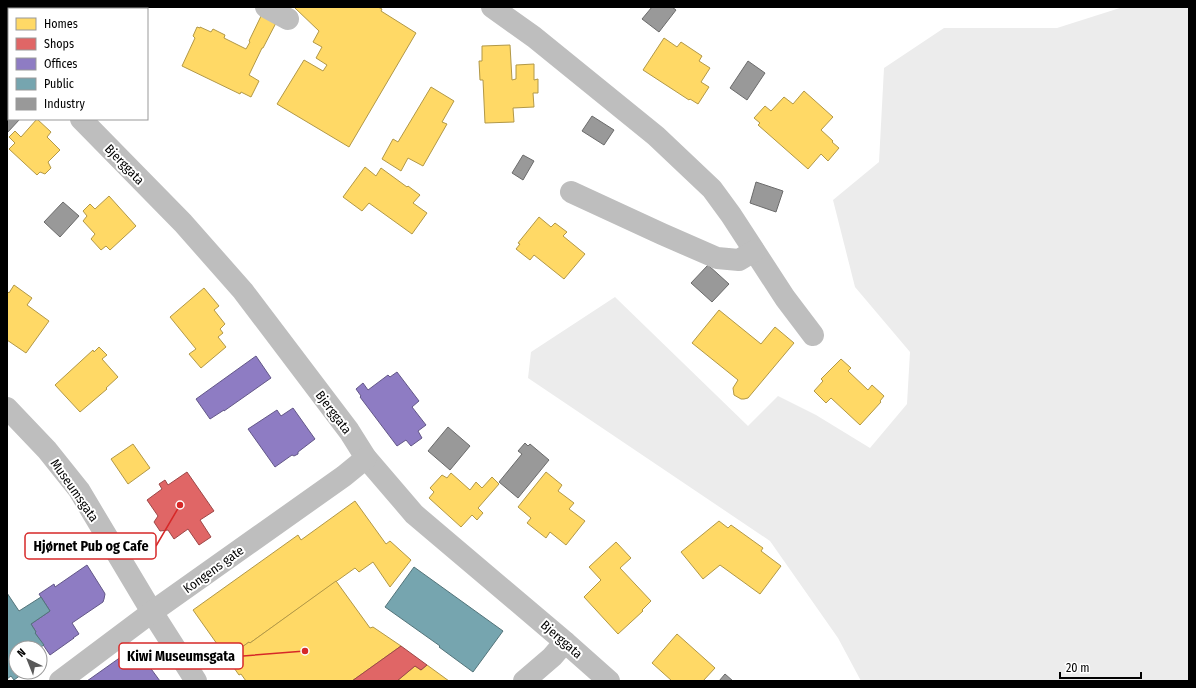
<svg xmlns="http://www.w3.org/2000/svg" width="1196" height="688" font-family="'Fira Sans Condensed',sans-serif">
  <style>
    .green { fill: #ececec }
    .homes { fill: #ffd966; stroke: #b29847 }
    .shops { fill: #e06666; stroke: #9d4747 }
    .offices { fill: #8e7cc3; stroke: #635788 }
    .public { fill: #76a5af; stroke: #53747a }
    .industry { fill: #999; stroke: #6b6b6b }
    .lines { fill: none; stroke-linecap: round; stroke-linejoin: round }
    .minor { stroke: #bebebe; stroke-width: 22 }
    .labels { text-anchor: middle; stroke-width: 4; stroke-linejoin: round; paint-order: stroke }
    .street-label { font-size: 13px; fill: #000; stroke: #fff }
    .leader { fill: none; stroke: #d62828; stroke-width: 1.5 }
    .callout-dot { fill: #d62828; stroke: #fff; stroke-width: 1.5 }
    .callout { fill: #fff; stroke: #d62828; stroke-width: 1.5 }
    .callout-label { font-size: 14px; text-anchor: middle; font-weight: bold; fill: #000 }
  </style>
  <rect width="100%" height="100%" fill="#fff"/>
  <!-- green -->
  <polygon class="green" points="1123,7 1189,7 1189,681 861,681 838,638 770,541 528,378 531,352 615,297 748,426 778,396 816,415 870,448 907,404 910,352 855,287 833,200 879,162 884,68 944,28 1057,28"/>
  <!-- homes -->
  <g class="homes">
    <polygon points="65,7 109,7 108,9 68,9"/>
    <polygon points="296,7 378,7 382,9 381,11 416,33 349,147 277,104 304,60 323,71 327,65 316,58 322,47 313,42 319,31 295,8"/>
    <polygon points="262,14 277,21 263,48 262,48 249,75 259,81 251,97 241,92 240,94 182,66 195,38 193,36 197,27 200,28 200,27 211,32 213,29 225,35 224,38 246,49 250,42 249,41"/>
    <polygon points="664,38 677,47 681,42 702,56 699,61 710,68 701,82 709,87 698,104 690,99 689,100 643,70"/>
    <polygon points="510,45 512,80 516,79 516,65 534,64 534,80 538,79 538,93 533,93 534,107 513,108 514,122 485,123 483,80 480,80 479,61 482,61 482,46"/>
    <polygon points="431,87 454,101 442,122 447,124 423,166 408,158 401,171 382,159 393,139 398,142"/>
    <polygon points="804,91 833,117 821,130 833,141 832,142 839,148 828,161 821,154 808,169 758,125 760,123 754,118 765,106 771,111 784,97 793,104"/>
    <polygon points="37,119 51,132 47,137 60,150 48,162 51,168 45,174 40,172 37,175 9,149 15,143 9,137 15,131 21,137"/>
    <polygon points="365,167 376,176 381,168 407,187 408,186 420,195 413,203 427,213 412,234 369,203 362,211 343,197"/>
    <polygon points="109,196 136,226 110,250 106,246 101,250 91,239 95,234 83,221 87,216 83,211 90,204 95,209"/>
    <polygon points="539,217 551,227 555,223 567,232 563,236 585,254 564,279 534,255 530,260 516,249 520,244 518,243"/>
    <polygon points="14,285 32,298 27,305 49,321 26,353 7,340 7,291 9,293"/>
    <polygon points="204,288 219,306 214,310 225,324 220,329 223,333 218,337 226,347 201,368 189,354 196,349 170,317"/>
    <polygon points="719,310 761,344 775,327 794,343 753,392 748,398 744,399 741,399 734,395 733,388 738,380 692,343"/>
    <polygon points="99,347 107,355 102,359 118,377 106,388 107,389 80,412 55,385 93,350 94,352"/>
    <polygon points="841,359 851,368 848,371 868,390 872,385 884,396 880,401 881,402 860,425 831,398 826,403 814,391 823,381 821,379"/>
    <polygon points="133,444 150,468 128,484 111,459"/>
    <polygon points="546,472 562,485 558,491 574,503 569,509 585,521 566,545 550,532 546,538 527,523 531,518 518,507"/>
    <polygon points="451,473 470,490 476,482 482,488 492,477 499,484 478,508 483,513 477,520 472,515 461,527 429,498 434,492 430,488 442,475 447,478"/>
    <polygon points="355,501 386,544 390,541 411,560 390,587 373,562 359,572 355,568 250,643 249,642 227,658 193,610 298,535 301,540"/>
    <polygon points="719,521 728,528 731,525 763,548 761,551 781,566 760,594 720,565 703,579 681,552"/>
    <polygon points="616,542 631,558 620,568 651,601 642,610 643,611 618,634 584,597 601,580 589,567"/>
    <polygon points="336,581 370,628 373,627 401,646 352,681 246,681 241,674 239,675 227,658 249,642 250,643"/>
    <polygon points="677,634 715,668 703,681 672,681 652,663"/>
    <polygon points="427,665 449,681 397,681 415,666 421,670"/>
  </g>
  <!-- shops -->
  <g class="shops">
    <polygon points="187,472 214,511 200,520 211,537 199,545 188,529 174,539 168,530 160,531 154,522 158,516 147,500 162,489 159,484 165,480 168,485"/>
    <polygon points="401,646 427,665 421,670 415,666 397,681 352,681"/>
  </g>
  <!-- offices -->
  <g class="offices">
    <polygon points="256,356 271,378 224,411 224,410 210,419 196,399"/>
    <polygon points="397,372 419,401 412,407 426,425 418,431 422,438 411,446 406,440 397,446 360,397 361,396 356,389 363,383 368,390 388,375 390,377"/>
    <polygon points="293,408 315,439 298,452 298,454 294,456 292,455 275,467 248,429 277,410 281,416"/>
    <polygon points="87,565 104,592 105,594 104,599 103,602 72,623 79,634 73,638 74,638 50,655 35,633 36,632 31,624 50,611 39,594 54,584 55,587"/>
    <polygon points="135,647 160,681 87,681"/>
  </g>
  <!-- public -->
  <g class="public">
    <polygon points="414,567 503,631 473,672 439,647 440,646 385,607"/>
    <polygon points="7,593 19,611 41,597 50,611 31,624 36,632 35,633 44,645 39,648 16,648 16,672 25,672 14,680 11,676 7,679"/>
  </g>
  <!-- industry -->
  <g class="industry">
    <polygon points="652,7 672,7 676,10 659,32 642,19"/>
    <polygon points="748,61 765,73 747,100 730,88"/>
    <polygon points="9,86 9,119 20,119 7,133 7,89"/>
    <polygon points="592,116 614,130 604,145 582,131"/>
    <polygon points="523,155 534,161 523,180 512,173"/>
    <polygon points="756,182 783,191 776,212 750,203"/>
    <polygon points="63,202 79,216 60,237 44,222"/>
    <polygon points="708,265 729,284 712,302 691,283"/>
    <polygon points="448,427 470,446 450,470 428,451"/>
    <polygon points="525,443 528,446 530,444 549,460 518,498 499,482 522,454 518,451"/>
    <polygon points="725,674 733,681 719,681"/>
  </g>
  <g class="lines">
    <!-- minor -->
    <g class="minor">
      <polyline points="266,7 288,19"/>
      <polyline points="492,7 534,37 656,136 712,189 731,215 785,298 813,335"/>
      <polyline points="7,49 9,51"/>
      <polyline points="81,119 183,223 243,291 349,431 366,458 414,514 565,642 609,681"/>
      <polyline points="571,192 662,234 717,258 739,260 754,251"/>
      <polyline points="7,408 47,450 79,490 152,612 196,681"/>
      <polyline points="60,681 152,612 344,476 366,458"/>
      <polyline points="524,681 552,657 565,642"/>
    </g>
  </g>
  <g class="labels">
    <!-- street labels -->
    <g class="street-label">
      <text transform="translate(125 164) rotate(46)" y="5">Bjerggata</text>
      <text transform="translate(334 412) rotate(53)" y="5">Bjerggata</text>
      <text transform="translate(75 490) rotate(55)" y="5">Museumsgata</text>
      <text transform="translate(213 569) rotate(-36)" y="5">Kongens gate</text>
      <text transform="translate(562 639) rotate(41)" y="5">Bjerggata</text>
    </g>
  </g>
  <!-- callouts -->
  <path class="leader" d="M180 505L156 546M305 651L243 656"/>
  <g class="callout-dot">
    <circle cx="180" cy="505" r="4"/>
    <circle cx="305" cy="651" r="4"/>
  </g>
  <g class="callout">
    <rect x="25" y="533" width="131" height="26" rx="4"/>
    <rect x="119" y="643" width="124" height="26" rx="4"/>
  </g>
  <g class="callout-label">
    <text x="91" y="551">Hjørnet Pub og Cafe</text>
    <text x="181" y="661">Kiwi Museumsgata</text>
  </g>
  <!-- border -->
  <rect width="1196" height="688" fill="none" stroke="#000000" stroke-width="16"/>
  <!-- legend -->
  <rect x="8" y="8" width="140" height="112" fill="#ffffff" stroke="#999999"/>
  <rect x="16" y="18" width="20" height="12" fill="#ffd966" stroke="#999999"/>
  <text x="44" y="28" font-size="12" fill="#000000">Homes</text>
  <rect x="16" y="38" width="20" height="12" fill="#e06666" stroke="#999999"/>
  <text x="44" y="48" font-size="12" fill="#000000">Shops</text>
  <rect x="16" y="58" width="20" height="12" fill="#8e7cc3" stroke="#999999"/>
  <text x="44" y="68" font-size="12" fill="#000000">Offices</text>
  <rect x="16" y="78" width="20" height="12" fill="#76a5af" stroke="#999999"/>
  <text x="44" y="88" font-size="12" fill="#000000">Public</text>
  <rect x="16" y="98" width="20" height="12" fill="#999999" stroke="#999999"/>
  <text x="44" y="108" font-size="12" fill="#000000">Industry</text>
  <!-- north arrow -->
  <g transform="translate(28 660) rotate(317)"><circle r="19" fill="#ffffff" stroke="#999999"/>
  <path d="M0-3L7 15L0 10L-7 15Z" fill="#595959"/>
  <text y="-6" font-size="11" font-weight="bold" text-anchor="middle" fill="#000000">N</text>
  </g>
  <!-- scale -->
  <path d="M1060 672v6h81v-6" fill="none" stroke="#000000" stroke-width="2"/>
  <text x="1066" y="672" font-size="12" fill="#000000" stroke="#ffffff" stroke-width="3" paint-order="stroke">20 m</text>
</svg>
